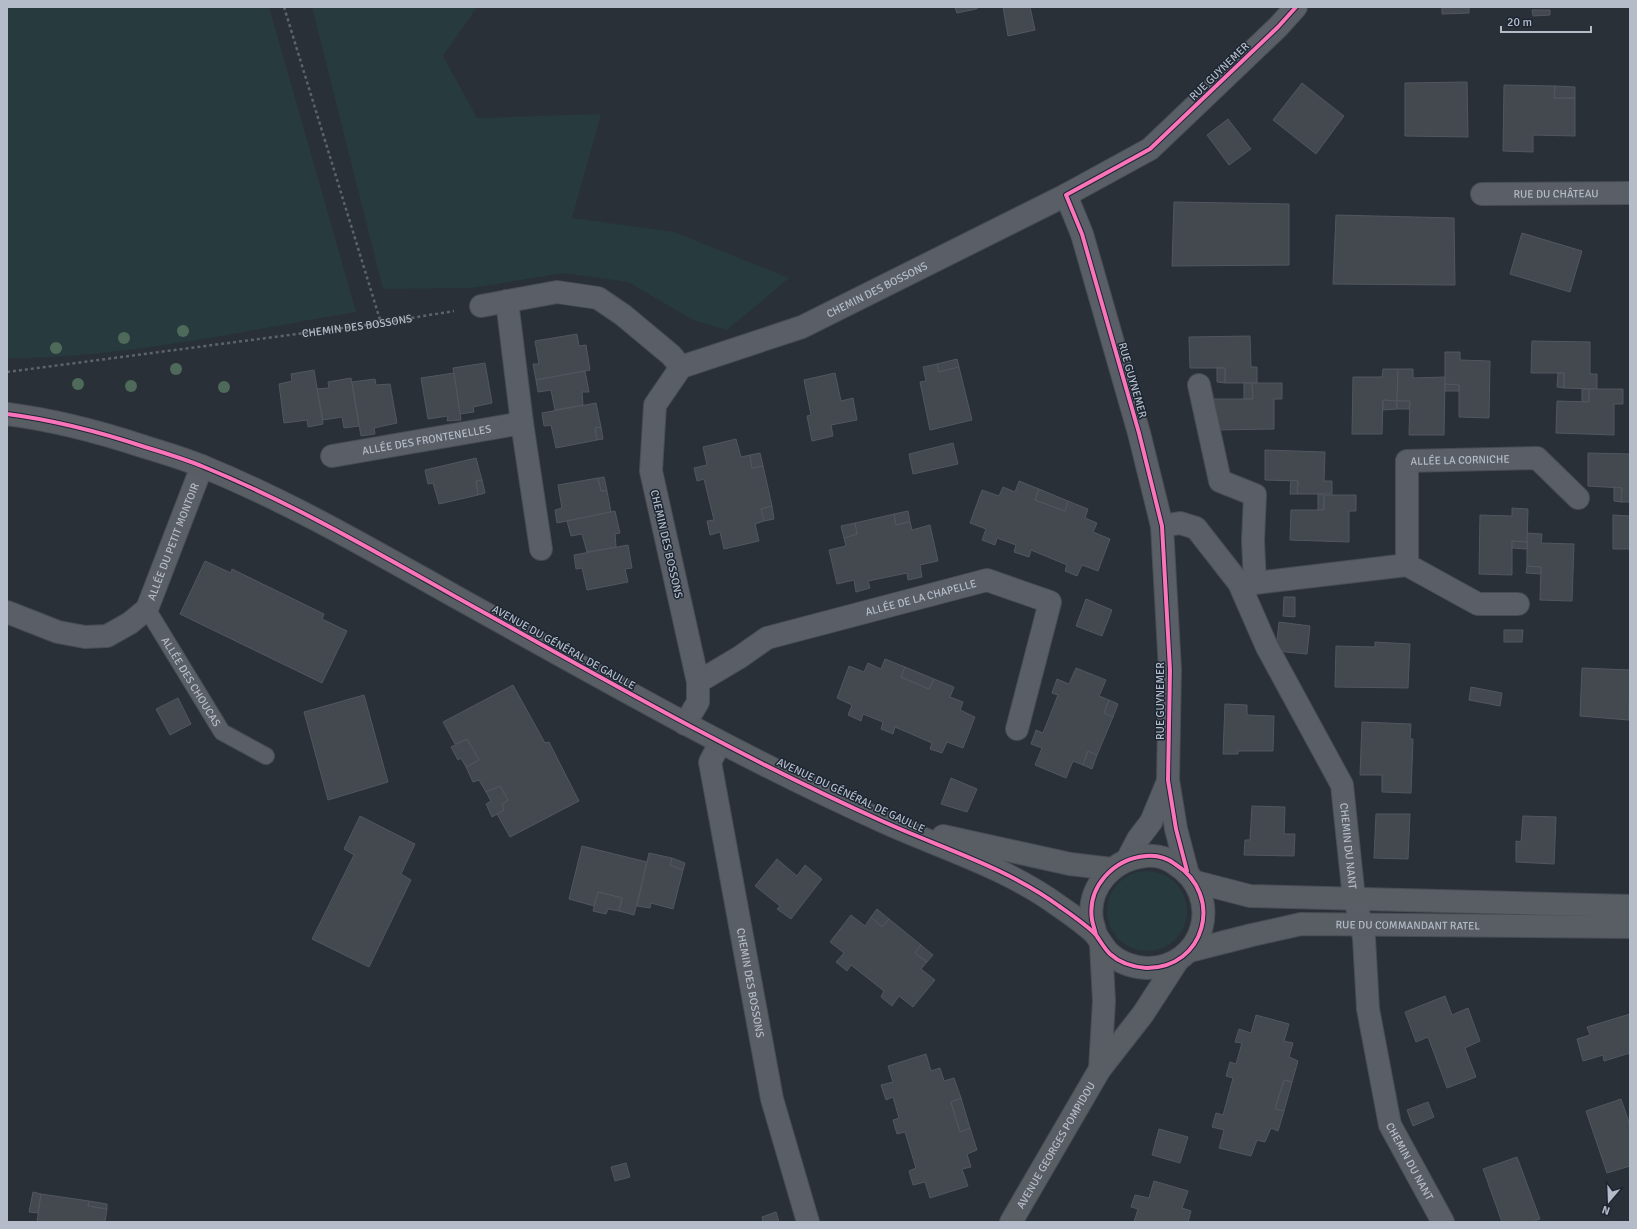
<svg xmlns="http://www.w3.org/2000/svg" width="1637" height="1229" font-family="Signika,sans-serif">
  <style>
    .green { fill: #273a3e }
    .building { fill: #444950; stroke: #52575f }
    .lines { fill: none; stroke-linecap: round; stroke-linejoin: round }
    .lane-casing { stroke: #484c53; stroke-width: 18 }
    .street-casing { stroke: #484c53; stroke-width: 24 }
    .secondary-casing { stroke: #484c53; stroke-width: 24 }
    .path { stroke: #5d636a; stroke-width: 2.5; stroke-dasharray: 3 3; stroke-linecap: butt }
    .lane { stroke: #5a5e66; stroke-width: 16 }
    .street { stroke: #5a5e66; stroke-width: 22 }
    .secondary { stroke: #595d64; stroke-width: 22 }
    .cycleway-casing { stroke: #1d2633; stroke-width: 6 }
    .cycleway { stroke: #fb73b8; stroke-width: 4 }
    .tree { fill: #4e6a5a }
    .labels { text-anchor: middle; stroke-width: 3; stroke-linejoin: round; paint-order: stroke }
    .street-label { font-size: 11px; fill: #b4bcc9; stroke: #1d2633 }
  </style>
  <rect width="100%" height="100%" fill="#2a3038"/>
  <!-- green -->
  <g class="green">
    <path d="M7,7H269L356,312C242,331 123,358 7,358Z"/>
    <polygon points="312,7 477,7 443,56 477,118 601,114 572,218 674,232 789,278 727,330 693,320 628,282 563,273 471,288 383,289"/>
    <circle cx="1147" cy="911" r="40"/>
  </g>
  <!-- building -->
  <g class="building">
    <polygon points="955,7 979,7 976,9 957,13"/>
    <polygon points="1003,7 1030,7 1035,30 1008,36"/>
    <polygon points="1442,7 1469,7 1469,13 1442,14"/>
    <polygon points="1532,10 1550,10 1550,15 1533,16"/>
    <polygon points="1467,82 1468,137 1405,136 1405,83"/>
    <polygon points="1302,83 1344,116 1316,154 1273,120"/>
    <polygon points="1504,85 1555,86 1554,98 1575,98 1575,136 1533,135 1533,152 1503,151"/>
    <polygon points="1555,86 1575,87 1575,98 1554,98"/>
    <polygon points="1228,119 1251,149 1229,165 1207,135"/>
    <polygon points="1174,202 1289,204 1289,265 1172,266"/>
    <polygon points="1336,215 1454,218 1455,285 1333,284"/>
    <polygon points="1522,233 1582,251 1570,292 1510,274"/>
    <polygon points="577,334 579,346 586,345 590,370 536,380 533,364 539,364 535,341"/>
    <polygon points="1250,336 1251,367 1257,367 1257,383 1225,383 1225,368 1190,368 1189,337"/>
    <polygon points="1532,341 1590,342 1590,374 1597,374 1597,389 1564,388 1564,373 1531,373"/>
    <polygon points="1445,352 1460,352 1460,360 1490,361 1489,418 1459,417 1459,385 1445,384"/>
    <polygon points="957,359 959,367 939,372 937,364"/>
    <polygon points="485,363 492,403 473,407 474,412 460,414 453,368"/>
    <polygon points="937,364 939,372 959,367 972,420 930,430 920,382 926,381 923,367"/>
    <polygon points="1217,368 1225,368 1225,383 1217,382"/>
    <polygon points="1383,369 1398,369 1397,401 1383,400 1382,434 1352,434 1353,377 1382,377"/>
    <polygon points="1398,369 1413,369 1413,378 1445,377 1444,435 1409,435 1410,401 1397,401"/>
    <polygon points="314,370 323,424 308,427 307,420 284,423 279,384 292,381 291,374"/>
    <polygon points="585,371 589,392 582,392 583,405 555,410 551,390 538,392 536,380"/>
    <polygon points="454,373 461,420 447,421 448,416 428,419 421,378"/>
    <polygon points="835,373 841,401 853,398 857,420 831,425 833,436 812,441 807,416 811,415 804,380"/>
    <polygon points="1558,373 1564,373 1564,388 1557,387"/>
    <polygon points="351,378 359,426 344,428 342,417 323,420 317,389 329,388 328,382"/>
    <polygon points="375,379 376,385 390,384 397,423 374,428 375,434 361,436 352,382"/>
    <polygon points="1244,383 1252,383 1253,399 1244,399"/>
    <polygon points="1252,383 1282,383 1282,399 1274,399 1274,429 1215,430 1214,399 1253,399"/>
    <polygon points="1445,384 1459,385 1459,391 1445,391"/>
    <rect x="1582" y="389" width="7" height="13"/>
    <polygon points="1589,389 1623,389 1623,404 1614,404 1614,435 1556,433 1557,401 1589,402"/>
    <polygon points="1383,400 1397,401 1397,409 1383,410"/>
    <polygon points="1397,401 1410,401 1409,409 1397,409"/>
    <polygon points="596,403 601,427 595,428 597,440 556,448 551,425 544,426 542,413"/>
    <polygon points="601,427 603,439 597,440 595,428"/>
    <polygon points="736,439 741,457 750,455 752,468 763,466 772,506 761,509 764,521 755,524 759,541 724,549 720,532 710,535 707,521 714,520 704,479 697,481 694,468 707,465 703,447"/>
    <polygon points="953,443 958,464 913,474 909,454"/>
    <polygon points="1265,450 1325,452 1324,481 1332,481 1332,494 1297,494 1298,481 1265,480"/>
    <polygon points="760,453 763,466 752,468 750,455"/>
    <polygon points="1588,453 1630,454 1630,502 1621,502 1622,488 1588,486"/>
    <polygon points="476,458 482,480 476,481 478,495 439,504 433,483 428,484 425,470"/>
    <polygon points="604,477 607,491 601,491 598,478"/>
    <polygon points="598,478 601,491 607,491 611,512 557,523 555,510 562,508 558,485"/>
    <polygon points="482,480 485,493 478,495 476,481"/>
    <polygon points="1291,480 1298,481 1297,494 1290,494"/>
    <polygon points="1019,481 1039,489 1035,500 1065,511 1068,501 1088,509 1085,518 1097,523 1093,532 1110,539 1098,571 1082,565 1077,576 1065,571 1067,565 1031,550 1029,557 1014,552 1016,545 997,538 995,545 982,540 986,529 970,523 982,490 999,496 1003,487 1015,492"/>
    <polygon points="1614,487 1622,488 1621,502 1614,501"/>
    <polygon points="1039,489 1068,501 1065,511 1035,500"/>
    <polygon points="1318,494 1324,495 1324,510 1318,510"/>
    <polygon points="1324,495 1356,495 1356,511 1349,511 1349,542 1290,540 1291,510 1324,510"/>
    <polygon points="772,506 774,519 764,521 761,509"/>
    <polygon points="1512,508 1528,509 1527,542 1512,541 1512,575 1479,574 1480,515 1512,516"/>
    <polygon points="615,511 620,533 615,534 616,547 587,552 582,534 571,536 567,521"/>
    <polygon points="908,511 910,522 896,525 894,514"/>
    <polygon points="894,514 896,525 910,522 912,530 930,525 938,561 920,565 922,577 908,580 907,573 868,581 870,588 856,592 854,580 837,584 829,550 846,546 844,538 857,534 855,523"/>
    <polygon points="1613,515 1630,516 1630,549 1613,549"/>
    <polygon points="855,523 857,534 844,538 841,526"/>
    <polygon points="1527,533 1542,534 1541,543 1574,544 1572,601 1540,600 1541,567 1527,566"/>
    <polygon points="1512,541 1527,542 1527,549 1512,548"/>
    <polygon points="628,545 632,568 625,569 628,582 587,590 582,568 576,569 574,555"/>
    <polygon points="205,561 231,573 232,569 324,614 322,619 347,631 322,683 180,614"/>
    <polygon points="1527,566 1541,567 1541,574 1526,573"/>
    <polygon points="1284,597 1295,597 1295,617 1283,616"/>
    <polygon points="1086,599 1112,610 1102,636 1076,626"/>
    <polygon points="1279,622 1310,626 1307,654 1276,651"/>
    <polygon points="1504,630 1523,630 1522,642 1504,642"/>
    <polygon points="1375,642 1410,644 1408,688 1335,687 1336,646 1375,647"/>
    <polygon points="885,659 905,667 901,677 929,689 934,679 954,687 950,697 963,702 960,710 975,717 963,748 947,742 942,753 930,749 932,743 895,727 893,734 881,729 883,722 863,714 861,721 848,715 852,705 837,698 849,666 864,672 868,663 881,669"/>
    <polygon points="905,667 934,679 929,689 901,677"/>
    <polygon points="1076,668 1106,680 1099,696 1109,700 1104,713 1113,717 1097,755 1088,751 1083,765 1073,761 1066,778 1035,765 1042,748 1031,744 1036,730 1043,733 1058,695 1052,693 1057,679 1069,684"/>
    <polygon points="1582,668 1630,670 1629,720 1580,716"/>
    <polygon points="513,685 545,743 549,742 579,801 510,837 497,814 504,810 502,804 508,800 500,786 486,792 479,780 473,782 466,767 479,760 467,739 455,744 443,722"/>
    <polygon points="1471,687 1502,693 1500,706 1469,700"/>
    <polygon points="364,695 388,782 328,800 304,712"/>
    <polygon points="178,698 191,724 170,735 156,709"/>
    <polygon points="1109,700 1118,704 1113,717 1104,713"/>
    <polygon points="1225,704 1247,705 1247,715 1274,716 1273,751 1238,751 1238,754 1223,754"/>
    <polygon points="1362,722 1411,724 1410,739 1413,739 1411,793 1382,792 1382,775 1360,775"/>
    <polygon points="467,739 479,760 466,767 461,758 458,760 451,747"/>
    <polygon points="1088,751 1097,755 1092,769 1083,765"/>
    <polygon points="951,778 977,789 967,812 941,804"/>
    <polygon points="500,786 508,800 502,804 504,810 492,817 486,804 491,801 486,792"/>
    <polygon points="1252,806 1285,807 1284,834 1295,834 1294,856 1244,855 1245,840 1250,840"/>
    <polygon points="1376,814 1410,814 1408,859 1374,858"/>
    <polygon points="360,816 415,844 401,874 411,880 369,967 312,939 354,855 344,849"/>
    <polygon points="1523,816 1556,817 1554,864 1516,862 1516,841 1521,842"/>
    <polygon points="582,846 647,862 634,915 619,911 622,898 598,892 594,906 569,899"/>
    <polygon points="649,853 672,858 670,865 683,870 673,909 651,903 650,908 637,906"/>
    <polygon points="672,858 685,863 683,870 670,865"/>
    <polygon points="777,859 797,876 805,865 822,879 791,919 777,909 780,906 755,886"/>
    <polygon points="598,892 622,898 619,911 608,909 606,914 593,911"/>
    <polygon points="877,909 889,919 882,927 871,917"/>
    <polygon points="851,915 865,926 871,917 882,927 889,919 921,945 915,953 927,962 921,969 935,980 913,1007 899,996 892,1006 881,997 884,991 851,965 847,971 836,962 844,953 830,942"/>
    <polygon points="921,945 933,955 927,962 915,953"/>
    <polygon points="1445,996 1452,1015 1468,1008 1480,1041 1465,1048 1476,1077 1447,1088 1428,1037 1416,1042 1405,1012"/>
    <polygon points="1630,1014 1630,1053 1604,1061 1603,1055 1583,1061 1577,1039 1590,1035 1587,1027"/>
    <polygon points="1256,1015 1289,1024 1284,1041 1293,1043 1289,1057 1298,1061 1292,1082 1284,1080 1275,1109 1284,1111 1278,1131 1271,1128 1265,1142 1257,1140 1251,1156 1219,1148 1224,1130 1212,1127 1216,1113 1223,1115 1233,1078 1226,1076 1230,1062 1236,1064 1242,1043 1235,1042 1239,1029 1251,1033"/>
    <polygon points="926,1054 931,1071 940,1068 944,1081 954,1078 961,1098 951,1102 960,1132 970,1128 977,1150 967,1154 971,1167 962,1169 968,1186 930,1198 925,1182 913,1185 909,1171 916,1168 905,1132 897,1134 893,1120 899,1118 893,1097 886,1100 881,1085 893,1082 888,1066"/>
    <polygon points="1284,1080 1292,1082 1284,1111 1275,1109"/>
    <polygon points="961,1098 970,1128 960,1132 951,1102"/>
    <polygon points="1621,1099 1630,1125 1630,1166 1607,1173 1586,1111"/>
    <polygon points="1428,1102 1434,1117 1413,1126 1407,1110"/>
    <polygon points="1159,1129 1188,1137 1180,1163 1152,1155"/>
    <polygon points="1517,1157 1540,1219 1532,1222 1502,1222 1483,1169"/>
    <polygon points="626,1163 630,1177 615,1181 611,1167"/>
    <polygon points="1154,1181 1188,1191 1182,1208 1191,1211 1188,1222 1134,1222 1138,1209 1131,1207 1135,1195 1149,1198"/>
    <polygon points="33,1192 41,1194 38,1213 29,1212"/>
    <polygon points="41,1194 89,1201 88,1206 107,1209 105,1222 37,1222"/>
    <polygon points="89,1201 107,1204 107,1209 88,1206"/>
    <polygon points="776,1212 779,1222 763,1222 762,1217"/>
  </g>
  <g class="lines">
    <!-- lane casing -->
    <g class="lane-casing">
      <g id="lane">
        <path id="s2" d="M147,609L222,732L266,756"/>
      </g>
    </g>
    <!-- street casing -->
    <g class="street-casing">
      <g id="street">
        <path id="s3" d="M1482,194L1630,193"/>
        <polyline points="507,301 522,423"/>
        <polyline points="481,306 557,292 598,298 623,315 671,355 681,367"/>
        <polyline points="1199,385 1220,481 1255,495 1253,541 1255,583 1240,583"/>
        <path id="s4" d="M332,456L522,423L541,549"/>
        <path id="s5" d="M1162,526L1180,523L1196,528L1239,583L1267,647L1342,785L1353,889L1364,938L1368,1009L1390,1125L1443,1222"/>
        <path id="s6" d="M1407,565V461L1537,458L1578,498"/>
        <polyline points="1255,583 1407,565 1478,604 1518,604"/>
        <path id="s7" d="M7,612L58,632L85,637L107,636L130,623L147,609L202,466"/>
        <path id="s8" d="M698,682L740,657L767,638L987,580L1050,602L1017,729"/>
        <path id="s9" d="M685,724L698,702V682L651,471L655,405L681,367L802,327L1066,195"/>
        <path id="s10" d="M720,743L710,762L772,1099L808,1222"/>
        <polyline points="1127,860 1138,839 1151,822 1168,781"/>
        <polyline points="1187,871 1176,829 1168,780 1170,670 1162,526 1139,433 1082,234 1066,195 1150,149 1278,27 1296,7"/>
      </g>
    </g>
    <!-- secondary casing -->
    <g class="secondary-casing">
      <g id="secondary">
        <path d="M7,414C54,420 100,432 145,447C165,453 185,459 204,467C292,503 374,551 456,597C597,675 735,755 882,821C941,848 1006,867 1059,906C1069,913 1088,926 1096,935C1101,942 1104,948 1110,954C1120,963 1133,967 1146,968C1205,969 1225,895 1175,864C1167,858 1156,855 1146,856C1113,859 1087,887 1092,920C1093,925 1095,930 1096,935"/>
        <polyline points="943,836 1070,864 1112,869"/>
        <polyline points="1196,882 1250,896 1630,906"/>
        <path id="s11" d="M1189,951L1252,935L1301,924L1630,927"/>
        <polyline points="1100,1069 1104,1001 1101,945"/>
        <path id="s12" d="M1011,1222L1100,1069L1143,1014L1178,960"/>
      </g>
    </g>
    <!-- path -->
    <g class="path">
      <polyline points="284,7 381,323"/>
      <path id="s1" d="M7,372L381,323L454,311"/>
    </g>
    <!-- lane -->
    <use href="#lane" class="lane"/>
    <!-- street -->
    <use href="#street" class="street"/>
    <!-- secondary -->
    <use href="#secondary" class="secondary"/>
    <!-- cycleway casing -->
    <g class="cycleway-casing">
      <g id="cycleway">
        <path d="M7,414C54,420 100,432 145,447C165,453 185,459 204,467C292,503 374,551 456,597C597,675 735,755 882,821C941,848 1006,867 1059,906C1069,913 1088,926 1096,935C1101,942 1104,948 1110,954C1120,963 1133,967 1146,968C1205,969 1225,895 1175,864C1167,858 1156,855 1146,856C1113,859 1087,887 1092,920C1093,925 1095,930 1096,935"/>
        <polyline points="1187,871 1176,829 1168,780 1170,670 1162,526 1139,433 1082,234 1066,195 1150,149 1278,27 1296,7"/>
      </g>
    </g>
    <!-- cycleway -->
    <use href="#cycleway" class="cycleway"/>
  </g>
  <!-- trees -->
  <g class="tree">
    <circle cx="183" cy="331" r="6"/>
    <circle cx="124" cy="338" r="6"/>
    <circle cx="56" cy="348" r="6"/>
    <circle cx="176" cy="369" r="6"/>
    <circle cx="78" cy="384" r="6"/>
    <circle cx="131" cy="386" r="6"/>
    <circle cx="224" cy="387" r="6"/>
  </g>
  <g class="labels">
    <!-- street labels -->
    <g class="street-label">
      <text transform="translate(1219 71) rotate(-44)" y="4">RUE GUYNEMER</text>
      <text dy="4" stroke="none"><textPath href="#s3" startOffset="74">RUE DU CHÂTEAU</textPath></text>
      <text dy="4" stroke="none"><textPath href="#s9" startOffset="585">CHEMIN DES BOSSONS</textPath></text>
      <text dy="4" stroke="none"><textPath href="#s1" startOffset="353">CHEMIN DES BOSSONS</textPath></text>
      <text transform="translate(1133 380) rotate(74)" y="4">RUE GUYNEMER</text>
      <text dy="4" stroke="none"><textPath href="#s4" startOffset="96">ALLÉE DES FRONTENELLES</textPath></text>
      <text dy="4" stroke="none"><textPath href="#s6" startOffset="157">ALLÉE LA CORNICHE</textPath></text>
      <text dy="4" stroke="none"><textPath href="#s7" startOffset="225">ALLÉE DU PETIT MONTOIR</textPath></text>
      <text transform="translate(667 544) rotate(77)" y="4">CHEMIN DES BOSSONS</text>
      <text dy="4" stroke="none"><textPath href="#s8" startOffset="241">ALLÉE DE LA CHAPELLE</textPath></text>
      <text transform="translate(564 647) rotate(29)" y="4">AVENUE DU GÉNÉRAL DE GAULLE</text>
      <text dy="4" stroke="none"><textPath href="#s2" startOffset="85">ALLÉE DES CHOUCAS</textPath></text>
      <text transform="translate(1160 701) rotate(-90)" y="4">RUE GUYNEMER</text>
      <text transform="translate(851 795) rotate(25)" y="4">AVENUE DU GÉNÉRAL DE GAULLE</text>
      <text dy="4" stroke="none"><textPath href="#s5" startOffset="393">CHEMIN DU NANT</textPath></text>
      <text dy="4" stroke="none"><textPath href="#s11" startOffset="222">RUE DU COMMANDANT RATEL</textPath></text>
      <text dy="4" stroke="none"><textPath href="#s10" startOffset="246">CHEMIN DES BOSSONS</textPath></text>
      <text dy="4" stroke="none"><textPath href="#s12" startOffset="89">AVENUE GEORGES POMPIDOU</textPath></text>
      <text dy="4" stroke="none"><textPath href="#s5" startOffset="717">CHEMIN DU NANT</textPath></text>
    </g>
  </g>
  <!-- border -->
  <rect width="1637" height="1229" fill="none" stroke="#b4bcc9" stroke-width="16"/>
  <!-- north arrow -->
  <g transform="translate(1609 1201) rotate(199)" stroke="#1d2633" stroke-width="3" paint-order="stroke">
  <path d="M0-3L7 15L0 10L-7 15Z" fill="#b4bcc9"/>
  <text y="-6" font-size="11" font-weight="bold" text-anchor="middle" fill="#b4bcc9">N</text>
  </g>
  <!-- scale -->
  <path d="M1501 26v6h90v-6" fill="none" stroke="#b4bcc9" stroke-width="2"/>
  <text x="1507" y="26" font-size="12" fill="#b4bcc9" stroke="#1d2633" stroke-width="3" paint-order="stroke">20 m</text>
</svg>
